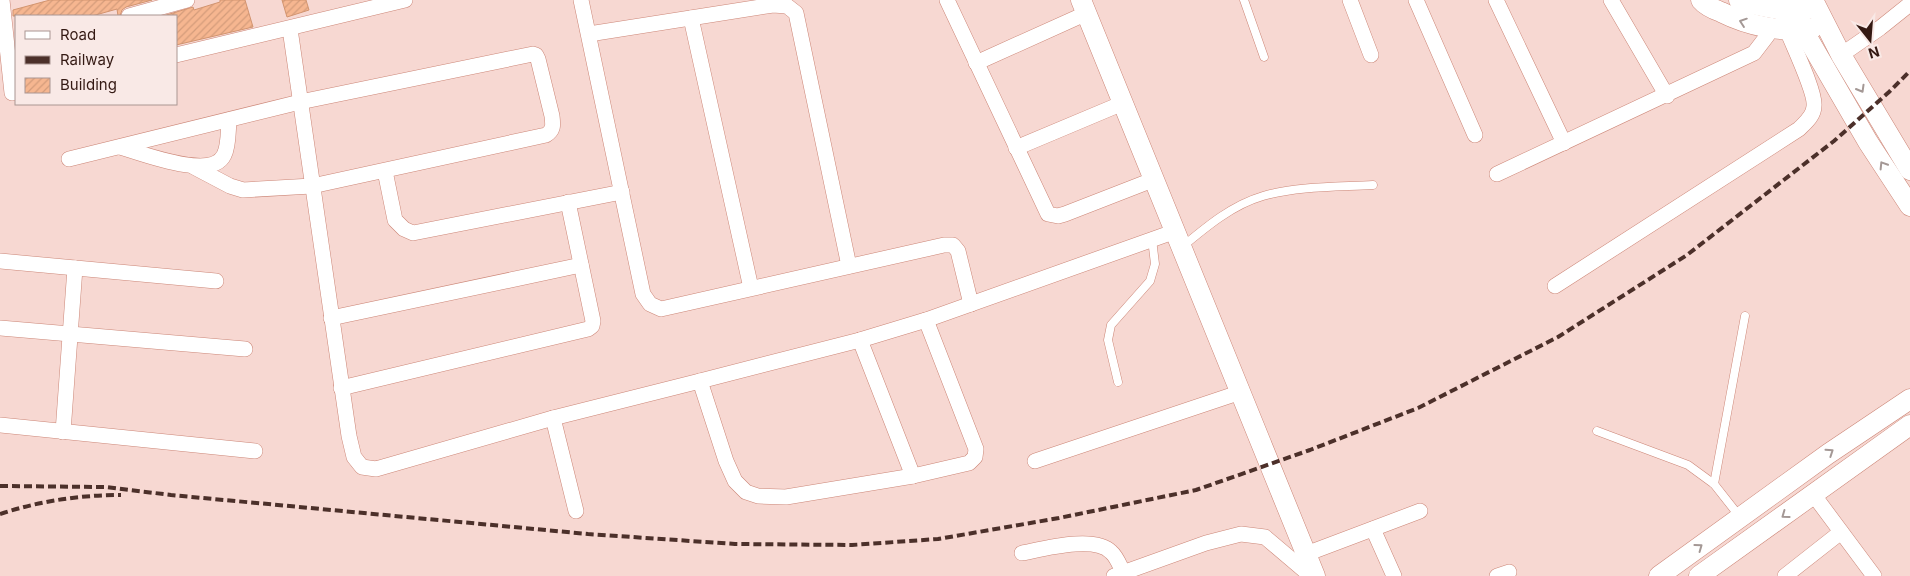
<svg xmlns="http://www.w3.org/2000/svg" width="1910" height="576" font-family="Inter,sans-serif">
  <style>
    .building { fill: url(#building-hatch); stroke: #d2946f }
    .lines { fill: none; stroke-linecap: round; stroke-linejoin: round }
    .service-casing { stroke: #cc8677; stroke-width: 9 }
    .minor-casing { stroke: #cc8677; stroke-width: 16 }
    .secondary-casing { stroke: #cc8677; stroke-width: 21 }
    .service { stroke: #fff; stroke-width: 8 }
    .minor { stroke: #fff; stroke-width: 15 }
    .secondary { stroke: #fff; stroke-width: 20 }
    .rail { stroke: #4c302a; stroke-width: 4; stroke-dasharray: 8 4; stroke-linecap: butt }
    .oneway { stroke: #a49895 }
  </style>
  <defs>
    <pattern id="building-hatch" width="6" height="6" patternUnits="userSpaceOnUse" patternTransform="scale(1.25)"><rect width="6" height="6" fill="#f6b690"/><path d="M-1 1l2-2M0 6l6-6M5 7l2-2" fill="none" stroke="#d49c7b"/></pattern>
  </defs>
  <rect width="100%" height="100%" fill="#f7d8d2"/>
  <!-- building -->
  <g class="building">
    <polygon points="50,0 152,0 126,7 122,10 120,16 118,16 117,9 92,16 13,16 13,10"/>
    <polygon points="220,0 245,0 253,27 176,45 176,16 163,16 193,7 194,10 220,2"/>
    <polygon points="282,0 306,0 309,10 287,17"/>
  </g>
  <g class="lines">
    <!-- service casing -->
    <g class="service-casing">
      <g id="service">
        <polyline points="1244,0 1264,57"/>
        <path d="M1182,247C1206,227 1232,205 1263,196C1298,186 1337,187 1373,185"/>
        <polyline points="1118,382 1108,340 1111,325 1150,281 1155,264 1152,239"/>
        <polyline points="1597,431 1688,465 1714,484 1740,517"/>
        <polyline points="1714,484 1745,316"/>
      </g>
    </g>
    <!-- minor casing -->
    <g class="minor-casing">
      <g id="minor">
        <polyline points="2,0 12,93"/>
        <polyline points="581,0 643,294 650,304 661,309 944,245 953,245 958,251 971,304"/>
        <polyline points="947,0 1048,214 1058,216 1065,214 1155,179"/>
        <polyline points="1350,0 1371,55"/>
        <polyline points="1416,0 1475,135"/>
        <polyline points="1496,0 1564,143"/>
        <polyline points="1611,0 1667,96"/>
        <polyline points="129,16 187,0"/>
        <polyline points="691,18 751,288"/>
        <polyline points="290,29 349,436 354,457 362,467 376,469 553,418 700,381 860,340 926,320 1176,231"/>
        <polyline points="589,34 773,5 787,6 796,13 849,266"/>
        <polyline points="176,55 405,0"/>
        <polyline points="1841,55 1880,28 1910,4"/>
        <polyline points="976,63 1087,13"/>
        <path d="M120,147C141,153 212,181 224,155C229,146 228,130 229,120"/>
        <polyline points="1016,148 1123,103"/>
        <path d="M69,159L300,102L533,54L536,55L538,59L552,116C553,125 554,130 546,135L312,186L243,190L230,186L194,167"/>
        <polyline points="385,171 395,220 404,229 413,233 622,192"/>
        <polyline points="1497,174 1754,53 1767,36 1769,27"/>
        <polyline points="0,261 216,281"/>
        <path d="M1555,286L1799,129C1805,123 1814,116 1814,106C1816,91 1789,38 1783,20"/>
        <polyline points="331,318 581,265"/>
        <polyline points="0,328 245,349"/>
        <polyline points="860,340 913,476"/>
        <polyline points="700,381 726,461 735,481 746,492 758,496 786,497 913,476 969,463 975,457 976,449 926,320"/>
        <polyline points="341,388 588,329 592,326 593,321 568,202"/>
        <polyline points="553,418 576,511"/>
        <polyline points="0,425 255,451"/>
        <polyline points="63,432 75,268"/>
        <polyline points="1035,461 1241,392"/>
        <polyline points="1813,494 1874,576"/>
        <polyline points="1373,529 1394,576"/>
        <path d="M1022,553C1043,549 1095,535 1111,552C1117,557 1120,566 1123,572"/>
        <polyline points="1306,554 1420,511"/>
        <polyline points="1114,576 1206,543 1241,534 1265,537 1311,576"/>
        <polyline points="1497,576 1509,572"/>
        <polyline points="1785,576 1841,532"/>
      </g>
    </g>
    <!-- secondary casing -->
    <g class="secondary-casing">
      <g id="secondary">
        <polyline points="1081,0 1315,576"/>
        <path d="M1701,0C1706,6 1713,9 1721,12C1749,26 1782,33 1813,28"/>
        <path d="M1739,0L1744,2C1765,7 1786,12 1808,9"/>
        <polyline points="1797,0 1796,11 1803,30 1868,142 1910,206"/>
        <polyline points="1813,0 1841,55 1910,170"/>
        <polyline points="1659,576 1828,454 1910,399"/>
        <polyline points="1699,576 1910,425"/>
      </g>
    </g>
    <!-- service -->
    <use href="#service" class="service"/>
    <!-- minor -->
    <use href="#minor" class="minor"/>
    <!-- secondary -->
    <use href="#secondary" class="secondary"/>
    <!-- rail -->
    <g class="rail">
      <polyline points="0,486 105,487 171,495 588,534 735,544 852,545 938,539 1059,518 1196,490 1310,450 1418,408 1558,337 1687,255 1834,141 1889,92 1910,71"/>
      <path d="M0,514C40,501 79,495 121,495"/>
    </g>
  </g>
  <!-- one-way arrows -->
  <defs><path id="oneway-chevron" d="M-2-3.5L2.5 0L-2 3.5" fill="none" stroke-width="1.6" stroke-linecap="round" stroke-linejoin="round" transform="scale(1.25)"/></defs>
  <g class="oneway">
    <use href="#oneway-chevron" transform="translate(1743 22) rotate(-161)"/>
    <use href="#oneway-chevron" transform="translate(1861 89) rotate(60)"/>
    <use href="#oneway-chevron" transform="translate(1883 165) rotate(-122)"/>
    <use href="#oneway-chevron" transform="translate(1830 452) rotate(-34)"/>
    <use href="#oneway-chevron" transform="translate(1785 515) rotate(144)"/>
    <use href="#oneway-chevron" transform="translate(1699 547) rotate(-36)"/>
  </g>
  <!-- legend -->
  <rect x="15" y="15" width="162" height="90" fill="#f9e9e6" stroke="#aa9692"/>
  <rect x="25" y="31" width="25" height="8" fill="#ffffff" stroke="#aa9692"/>
  <text x="60" y="40" font-size="15" fill="#341913">Road</text>
  <rect x="25" y="56" width="25" height="8" fill="#4c302a" stroke="#aa9692"/>
  <text x="60" y="65" font-size="15" fill="#341913">Railway</text>
  <rect x="25" y="78" width="25" height="15" fill="url(#building-hatch)" stroke="#aa9692"/>
  <text x="60" y="90" font-size="15" fill="#341913">Building</text>
  <!-- north arrow -->
  <g transform="translate(1870 40) rotate(163)" stroke="#f9e9e6" stroke-width="4" paint-order="stroke">
  <path d="M0-4L9 19L0 12L-9 19Z" fill="#341913"/>
  <text y="-8" font-size="14" font-weight="bold" text-anchor="middle" fill="#341913">N</text>
  </g>
</svg>
